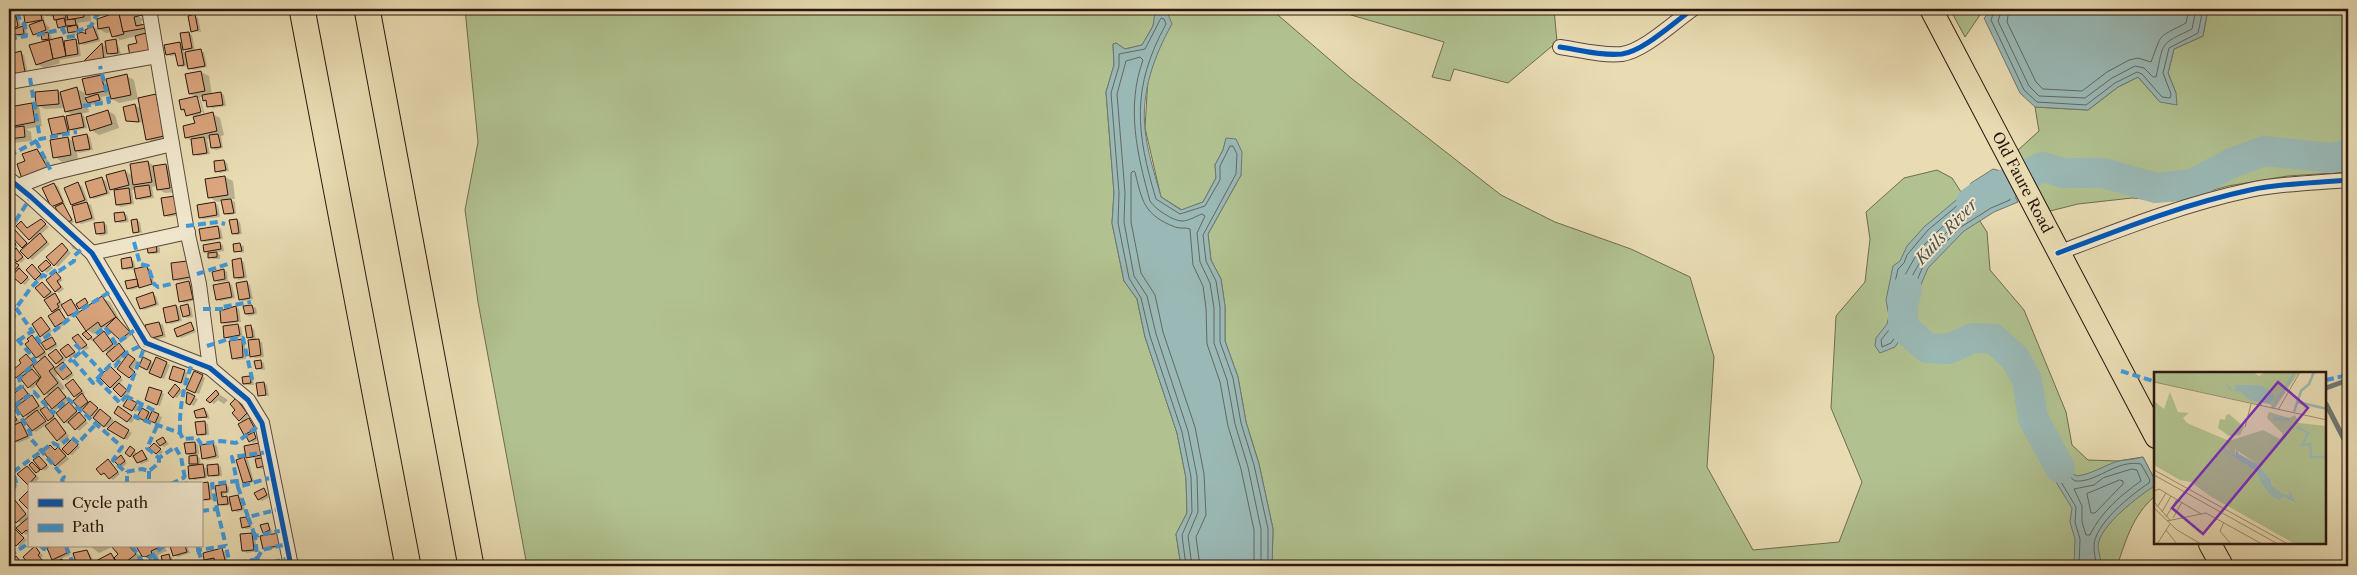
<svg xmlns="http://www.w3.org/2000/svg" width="2357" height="575" font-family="'Libre Caslon Text',serif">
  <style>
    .green { fill: #b1c290; stroke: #6e6c50 }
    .water { fill: #9ab9b6; stroke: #6e7873 }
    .shadow { fill: #0003; fill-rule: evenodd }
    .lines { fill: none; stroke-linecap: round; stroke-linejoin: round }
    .shore { stroke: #626862; stroke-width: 1 }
    .stream { stroke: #6e7873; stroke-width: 5 }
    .river { stroke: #9ab9b6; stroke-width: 30 }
    .building { fill: #dca67f; stroke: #2b170f }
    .minor-casing { stroke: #5a4838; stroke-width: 16 }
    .primary-casing { stroke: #2b170f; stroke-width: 24 }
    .motorway-casing { stroke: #2b170f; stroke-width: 27 }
    .minor { stroke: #f1e8ce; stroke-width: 14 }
    .primary { stroke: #e9dcb3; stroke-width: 22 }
    .motorway { stroke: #e9dcb3; stroke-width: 25 }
    .quiet { stroke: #3d9ade; stroke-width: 4; stroke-dasharray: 8 4; stroke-linecap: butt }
    .cycleway-casing { stroke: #f1e8ce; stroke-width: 8 }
    .cycleway { stroke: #0057b8; stroke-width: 5 }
    .labels { text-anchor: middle; stroke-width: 4; stroke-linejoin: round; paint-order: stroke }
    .street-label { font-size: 15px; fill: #2b170f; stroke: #f1e8ce }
    .water-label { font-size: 16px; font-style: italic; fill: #525049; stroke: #f1e8ce }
    .inset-river { fill: none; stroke: #9ab9b6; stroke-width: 2.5 }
    .inset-road { fill: none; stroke: #9d8d71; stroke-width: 1 }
    .view { fill: #7b2cbf; fill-opacity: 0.15; stroke: #7b2cbf; stroke-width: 2.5 }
    .inset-edge { fill: none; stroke: #2b170f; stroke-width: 2.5 }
  </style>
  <rect width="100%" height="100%" fill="#e9dcb3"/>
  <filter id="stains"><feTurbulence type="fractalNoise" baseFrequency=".004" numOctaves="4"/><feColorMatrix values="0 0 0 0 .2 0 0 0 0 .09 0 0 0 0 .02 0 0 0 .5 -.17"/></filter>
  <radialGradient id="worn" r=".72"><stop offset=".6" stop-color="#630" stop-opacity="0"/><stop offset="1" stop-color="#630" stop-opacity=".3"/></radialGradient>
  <!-- green -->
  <g class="green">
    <path d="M465,9H1271L1351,78L1501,195L1555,222L1631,249L1690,277L1714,357L1707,467L1753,550L1839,542L1862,482L1831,408L1836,316L1865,282L1870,239L1866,212L1904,178L1937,170L1952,178L1987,232L1990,270L2024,310L2066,412L2072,445L2088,460L2118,461L2143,457L2156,482L2154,497C2133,515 2126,540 2117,566H1272L1273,529L1259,464L1246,422L1238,377L1225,341V307L1221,279L1211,260L1208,234L1241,175L1226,139L1223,150L1215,165L1216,178L1203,202L1182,210L1161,197L1145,128L1148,77L1162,41L1171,24L1156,12L1153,26L1142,45L1125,49L1116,43L1113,44L1114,65L1106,92L1114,193L1112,223L1124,281L1137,299L1145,337L1177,433L1186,478L1187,513L1176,534L1181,566H527L478,302L465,210L478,142Z"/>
    <polygon points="1344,9 1554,9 1557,42 1508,83 1454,69 1450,81 1432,77 1444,42 1351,15"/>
    <polygon points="1950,9 1984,9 1965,37"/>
    <polygon points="2208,9 2348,9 2348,172 2288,176 2228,186 2173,201 2132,198 2078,204 2050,211 2017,151 2039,131 2035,107 2088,110 2118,87 2138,77 2160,102 2176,93 2168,73 2174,49 2203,36"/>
  </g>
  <!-- water -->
  <g class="water">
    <polygon points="1990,9 2208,9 2203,36 2174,49 2168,73 2176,93 2177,105 2160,102 2138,77 2118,87 2088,110 2035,107 2020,93 1984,18 1991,11"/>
    <path d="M1155,12L1168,14L1172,24C1154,56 1141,92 1145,129C1147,151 1155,175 1161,197L1181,210L1203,202L1216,178L1215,165L1223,150L1226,138L1236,139L1242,152L1241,175L1208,234L1211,260L1221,279L1225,306V341L1238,377L1246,422L1259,464L1273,529L1272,566H1181L1176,534L1187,513L1186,478L1177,433L1145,337L1137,299L1124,281L1112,223L1114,193L1106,92L1114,65L1113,44L1116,43L1125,49L1142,45L1153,26Z"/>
    <polygon points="1993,169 2001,171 2018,202 1994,212 1964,231 1928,268 1914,301 1914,318 1895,347 1880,353 1875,346 1876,338 1887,324 1889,316 1886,300 1893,266 1900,261 1907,246 1924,227 1967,191 1971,183"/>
    <path d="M2044,430H2048L2073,474L2077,476C2091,474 2102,467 2115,462C2125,459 2134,460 2143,457L2156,482V485C2140,495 2098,526 2098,547C2099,554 2101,559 2101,566H2074L2075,539L2070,522L2072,508L2035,448L2037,435Z"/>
  </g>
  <!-- shadow -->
  <g class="shadow">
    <polygon points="24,9 42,9 45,23 50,28 46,33 51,35 52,41 62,39 66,42 75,41 79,43 81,56 59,60 60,63 44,68 37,64 47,42 43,40 42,34 37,36 34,34 36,23 26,22"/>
    <polygon points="46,9 90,9 91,21 78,23 81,34 88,36 93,27 97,29 100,41 84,45 80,43 78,33 73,34 68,27 62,29 59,27 57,20 47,14"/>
    <polygon points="92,9 120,9 147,20 141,21 142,26 153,32 144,34 149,36 138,44 136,36 117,41 121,54 111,55 106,52 107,63 85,65 102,44 107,48 106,42 120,40 113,36 111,32 106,33 99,29 111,16 110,9 96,11"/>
    <polygon points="179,9 200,9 184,12"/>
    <polygon points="195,16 198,18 201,32 192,31"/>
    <polygon points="16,17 19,19 21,28 26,29 27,35 18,37 14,30 9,32 9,19"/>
    <path d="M189,33L192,35L195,51L204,52L207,67L193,70L189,66L182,67L179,65L177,55L170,56L167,54L179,44L184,46ZM183,48L190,52L184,53Z"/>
    <polygon points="21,53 24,55 28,74 20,75 16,73 17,79 9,79 9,68 15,69"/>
    <path d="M201,72L209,76L212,94L221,93L224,95L226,106L212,108L203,97H200L205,116L213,114L220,118L224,135L221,136L223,148L216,150L212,148L211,138L207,139L210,154L198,156L195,154L193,141L186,138L196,124L194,116L187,115L182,109L196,97L190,94L186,75ZM196,98H199L204,117L202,118Z"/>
    <path d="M101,76L108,80L127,76L134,80L138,99L119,103L112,99L111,95L101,97L103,102L92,105L87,101L89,112L81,114L84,116L87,128L74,131L69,129L70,133L56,136L53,134L64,117L68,119L74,116L66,111L65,108L45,109L39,106L42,126L26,129L31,132L32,141L11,143L12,155H9V108L32,104L38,107L36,93H60L77,89L87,94ZM85,94L92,98L86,99Z"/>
    <polygon points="156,96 163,100 171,140 155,143 147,139 144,123 127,120 135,105 141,109"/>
    <polygon points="108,111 115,115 119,128 99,135 91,130"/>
    <polygon points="87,135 90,137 93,150 79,153 77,151 78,159 62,162 55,157 68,138 74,142"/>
    <polygon points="37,150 44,154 56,176 26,162"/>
    <polygon points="224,161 227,163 229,171 220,173 217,171"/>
    <polygon points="148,162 156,167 166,166 173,170 177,192 165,193 158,189 157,186 152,187 154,198 140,200 137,198 136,189 132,190 134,204 121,207 117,205 115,191 112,189 125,171 133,176"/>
    <polygon points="225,177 233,181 235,199 230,199 235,202 236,214 228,215 225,214 223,201 217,202 209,197"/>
    <polygon points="102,179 106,181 110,194 94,199 91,197"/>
    <polygon points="78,184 82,186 88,201 85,202 91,205 95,220 81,224 78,222 76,206 72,204"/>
    <polygon points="54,185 58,186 65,204 63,205 74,222 69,225 57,207 52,206"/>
    <polygon points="9,192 15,197 9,206"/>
    <polygon points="162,199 181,215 168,217 165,215"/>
    <polygon points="215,203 218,205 220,217 203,219 200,217"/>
    <polygon points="124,213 127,215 129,222 120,223 116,221"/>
    <polygon points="9,215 18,222 9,233"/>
    <polygon points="41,220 49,227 40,235 50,244 32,260 11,234 15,231 29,244 33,241 30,239 21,223 28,229"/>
    <polygon points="137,220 140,222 142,233 134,232"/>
    <polygon points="237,220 240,222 242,234 236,235 233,233"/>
    <polygon points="103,223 107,225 108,234 101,236 97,234"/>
    <polygon points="218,227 221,229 223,239 205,242 202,240"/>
    <polygon points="10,241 18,246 16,250 25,259 21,263 18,261 15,252 9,248"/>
    <polygon points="62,244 71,253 58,267 48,257"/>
    <polygon points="70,244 73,246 77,250 73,249"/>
    <polygon points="220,244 223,245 224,251 215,252 220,255 220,259 213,259 205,251"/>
    <polygon points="240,245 244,246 244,253 235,251"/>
    <polygon points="156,246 160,248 160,253 152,254 149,252"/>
    <polygon points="9,259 21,268 19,270 30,279 25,285 9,274"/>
    <polygon points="131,259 134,261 136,270 147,267 151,269 154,283 135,285 138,288 131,290 128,288 138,280 135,269 127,270 123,268"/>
    <polygon points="241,260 244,262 247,278 239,280 236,278"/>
    <polygon points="46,261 53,268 47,273 40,267"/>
    <polygon points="187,262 193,279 178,281 174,279"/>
    <polygon points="33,266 44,277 39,281 36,279"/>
    <polygon points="224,270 227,272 228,281 218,282 215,280"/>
    <polygon points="56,274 63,280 59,283 64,289 59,293 55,291"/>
    <path d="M42,283L58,297L63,305L71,301L76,305L85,300L90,306L102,298L110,302L121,322L132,334L124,341L104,327L94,334L87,330L77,315L72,317L69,316L62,304L60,306L62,309L59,311L69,322L59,328L50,317L56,313L53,311L48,299L44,297ZM76,306L84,310L80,313Z"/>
    <polygon points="189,283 192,285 196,300 184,303 181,301"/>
    <polygon points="229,283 232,285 235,298 220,301 217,299"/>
    <polygon points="247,283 250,285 253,299 243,301 240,299"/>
    <polygon points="153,294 156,296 159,305 144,310 141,308"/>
    <polygon points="9,306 17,316 9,323"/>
    <polygon points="176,306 179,308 182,321 171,324 167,322"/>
    <polygon points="187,306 191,307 193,317 187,318 184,316"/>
    <polygon points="252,306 256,308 257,314 249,316 246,314"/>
    <polygon points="236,307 239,309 241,322 225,324 222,322"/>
    <polygon points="41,319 52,331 44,338 33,324"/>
    <polygon points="159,323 163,325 166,337 153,340 146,326"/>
    <polygon points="191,324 196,332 181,338 178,336"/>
    <polygon points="238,325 241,327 243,337 229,339 225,337"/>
    <polygon points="251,327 254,329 256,340 262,342 264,357 255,358 252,356 254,341 248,337"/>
    <polygon points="87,332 95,340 104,333 116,347 119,344 128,353 117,363 94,339 92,341 84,334"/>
    <polygon points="78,335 89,348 85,350 74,339"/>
    <path d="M32,337L47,354L44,357L57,368L60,365L56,363V350L59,352L66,360L62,363L74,375L67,381L59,373L56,376L65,388L61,391L69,400L56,410L53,408L49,396L37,384L32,389L9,370V357L17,368L26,356L36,365L42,360L37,357L27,344ZM34,367L43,377L41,379L31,370Z"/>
    <polygon points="52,339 58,346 50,351 46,349"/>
    <polygon points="242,341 245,343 246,359 237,360 233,358"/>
    <polygon points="68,345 77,354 71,359 62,350"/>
    <polygon points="132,357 138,362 132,370 137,374 133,379 118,369"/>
    <polygon points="143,359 155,364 167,363 170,365 164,379 144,368"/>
    <polygon points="261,361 264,363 265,370 257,369"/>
    <polygon points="173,367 188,373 184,384 170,379"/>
    <polygon points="113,370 123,380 119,384 130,393 125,398 110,387"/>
    <polygon points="9,373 12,375 16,385 9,387"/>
    <polygon points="202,376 205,378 199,394 191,391"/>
    <polygon points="249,377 253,379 254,385 247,385 244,384"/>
    <polygon points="73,380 85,393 82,395 90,403 114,420 110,428 115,423 132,433 127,440 105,426 80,408 78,398 75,396"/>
    <polygon points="264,383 267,385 269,396 259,395"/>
    <path d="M23,388L35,399L43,410L46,407L49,409L56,419L55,420L69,436L61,442L46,425L36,432L33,430L28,418L18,407L20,405L16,403ZM41,409L52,422L49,424L38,411Z"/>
    <polygon points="178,388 183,391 177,398 174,397"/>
    <polygon points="161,392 164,394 160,406 150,402"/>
    <polygon points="216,392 228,400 224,404 218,400 214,404 210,402"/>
    <polygon points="188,394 198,399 194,406 187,402"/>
    <polygon points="9,399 17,412 13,415 24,425 30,438 18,443 12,440 13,442 9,443 9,435 11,436 17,434 19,424 9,424"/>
    <polygon points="236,399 250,415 243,422 240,420"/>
    <polygon points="128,400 139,406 136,412 125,405"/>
    <polygon points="69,403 88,423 79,431 70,422 68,424 65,422"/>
    <polygon points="118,408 134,419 131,423 115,412"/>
    <polygon points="142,409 162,417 159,424 138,416"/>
    <polygon points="203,409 207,411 210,419 197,417"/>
    <polygon points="249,420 257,431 253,434 259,440 253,443 245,434"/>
    <polygon points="204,422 208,424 209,435 201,436 198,434"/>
    <polygon points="163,438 169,444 164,447 161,445"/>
    <polygon points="72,441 80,447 72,455 69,454"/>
    <polygon points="195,443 198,445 199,454 194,455 200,458 201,466 209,469 218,465 221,467 222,476 213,477 207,474 207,478 194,480 191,478 196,467 190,463 193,457 187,454"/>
    <polygon points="213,444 217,446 219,458 207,460 204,458"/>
    <polygon points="258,445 262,447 264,457 260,457 265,461 267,467 262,469 258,467 256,458 247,457"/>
    <polygon points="51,446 56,450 58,448 62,450 69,459 59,467 44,452"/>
    <polygon points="157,446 163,452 160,455 151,448"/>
    <polygon points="133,450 138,454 142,452 145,454 149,461 141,464 126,452"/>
    <polygon points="9,453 10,473 18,486 9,491"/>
    <polygon points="39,457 49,467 45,471 41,468"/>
    <polygon points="121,457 127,463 123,467 120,465"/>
    <polygon points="244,458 248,460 254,482 248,484 244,482"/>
    <polygon points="108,461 120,474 113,480 107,475 102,474"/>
    <polygon points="27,467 39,478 34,484 29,484"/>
    <polygon points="208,484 211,486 213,500 206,501 202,499"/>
    <polygon points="225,485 229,487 229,493 224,494 224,498 231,500 238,496 242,498 245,510 237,512 233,510 232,505 223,506 219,504 216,487"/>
    <polygon points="264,490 270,497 262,501 258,499"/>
    <polygon points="9,495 29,517 29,532 26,535 18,528 15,531 27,540 20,547 9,537 11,535 9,533 9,520 18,528 22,525 9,512"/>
    <polygon points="246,518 250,520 252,528 246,529 243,527"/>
    <polygon points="267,524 273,532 267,534 264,532"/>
    <polygon points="252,534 255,536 257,551 247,553 243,551"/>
    <polygon points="279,534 284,546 267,550 264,548"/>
    <polygon points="9,544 14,549 9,555"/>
    <polygon points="53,546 66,546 70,555 60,559 67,566 52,566 59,562 53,559"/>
    <polygon points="90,546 109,546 110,548 99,553"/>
    <polygon points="113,546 132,546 142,559 133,566 124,566 117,559 119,566 78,566 74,554 87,552 90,554 95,564 111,555 115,558 120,554"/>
    <polygon points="137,546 164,546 167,551 158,555 159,559 151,562 144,558"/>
    <polygon points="171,546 187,546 190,553 178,557 174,555"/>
    <polygon points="35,547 43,556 40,558 44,563 39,566 31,566 24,557"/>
    <polygon points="222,550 225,552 229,566 217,566 215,559 209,561 205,559"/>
    <polygon points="168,556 172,557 174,566 165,566 163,557"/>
  </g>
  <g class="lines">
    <!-- shore -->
    <g class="shore">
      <polyline points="1995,9 1991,20 2024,90 2037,102 2086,105 2115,83 2137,72 2142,74 2162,97 2170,98 2171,94 2163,73 2169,48 2198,33 2203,9"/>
      <path d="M2002,9L1998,21L2029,86L2039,96L2085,98L2112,78L2135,66L2144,68L2153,77H2156C2164,41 2159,45 2192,29L2196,9"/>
      <path d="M2009,9L2007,22L2036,82L2043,89L2082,91L2107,72L2129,60L2138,58L2151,62C2163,31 2156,39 2186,23L2189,9"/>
      <polygon points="1993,175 1998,176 2010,200 1991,208 1961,227 1924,264 1909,299 1909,317 1891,343 1882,347 1881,340 1892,326 1894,316 1891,300 1898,269 1904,263 1907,255 1928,230 1970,195 1975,187"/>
      <path d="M1992,183L1995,184L2001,197C1957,220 1922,245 1905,293L1901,294C1899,281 1905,276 1910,266C1922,242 1943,227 1963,209C1973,200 1981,191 1992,183Z"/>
      <path d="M2132,469L2137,470L2141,481C2122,494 2100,513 2090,535H2086L2082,522V506L2074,489L2094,485L2103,478Z"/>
      <polygon points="2120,480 2123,481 2123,484 2095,513 2091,513 2087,494"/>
      <path d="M1186,566L1182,535L1192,512L1191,477L1182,432L1150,336L1141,298L1129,278L1118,223L1119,193L1111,93L1119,66V54L1145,49L1161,18L1164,19L1166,24C1131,88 1136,132 1156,199L1180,214L1205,206L1220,180V166L1230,146H1233L1237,154L1236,174L1203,235L1206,261L1216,281L1220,307V342L1233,378L1241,423L1254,465L1268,529V566"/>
      <path d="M1192,566L1188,536L1198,512L1197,476L1188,431L1156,334L1147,296L1134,276L1124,222L1125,193L1117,94L1126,61L1140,57L1143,60C1126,107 1137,154 1150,201C1155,209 1173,221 1182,221C1189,221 1196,216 1202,214L1205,216L1197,233L1200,262L1210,283L1214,308V343L1227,380L1235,424L1248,467L1261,529V566"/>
      <path d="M1200,566L1196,537L1206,515L1204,474L1195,427L1163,332L1155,295L1141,273L1131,222V173L1133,171L1135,172C1142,201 1144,215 1175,227C1180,229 1185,227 1190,229L1193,265L1203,286L1206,308L1207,344L1220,382L1228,426L1241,469L1254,530V566"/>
      <path d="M2079,566L2080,539L2075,522L2076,507L2040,447L2042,438L2044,436L2049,440L2069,476L2075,481C2097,483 2116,459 2141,464L2150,480L2149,483C2132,494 2093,525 2094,547C2094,554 2096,559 2096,566"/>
    </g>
    <!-- stream -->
    <g class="stream">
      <polyline points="2326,388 2348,380"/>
      <polyline points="2326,404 2348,447"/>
    </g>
    <!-- river -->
    <g class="river">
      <polyline points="1971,202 1981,195 2043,167 2063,173 2103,173 2156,188 2192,184 2232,163 2264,151 2332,158 2348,154"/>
      <polyline points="1907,289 1903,305 1903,327 1927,348 1948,349 1973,338 1994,339 2015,358 2027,380 2033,418 2060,468"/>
    </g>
  </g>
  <!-- building -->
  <g class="building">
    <polygon points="23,9 40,9 42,20 25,23"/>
    <polygon points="44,9 64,9 66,18 54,20 53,14 46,15"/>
    <polygon points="66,9 83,9 84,17 68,20"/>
    <polygon points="109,9 118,9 124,34 112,37 109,27 98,29 97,19 109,15"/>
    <polygon points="118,9 142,15 134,17 136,26 145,24 146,28 123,32"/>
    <polygon points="195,14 198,30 191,32 188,16"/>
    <polygon points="16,16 18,26 9,30 9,18"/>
    <polygon points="64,18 66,26 58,28 56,20"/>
    <polygon points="75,19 76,25 66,26 65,20"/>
    <polygon points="43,20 46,30 33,35 29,25"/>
    <polygon points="77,25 78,31 68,33 67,27"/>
    <polygon points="23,26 24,34 14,35 12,30"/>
    <polygon points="93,26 98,39 79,44 77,34 82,32 86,34 85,30"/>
    <polygon points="48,32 49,39 42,40 41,34"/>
    <polygon points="189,32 192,48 183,50 180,33"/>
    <polygon points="146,33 150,51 130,56 128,45 137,43 135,36"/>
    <polygon points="62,37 66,56 53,59 49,40"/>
    <polygon points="76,39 78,54 66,56 64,41"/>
    <polygon points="116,39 118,53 107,54 105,41"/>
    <polygon points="49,40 53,59 36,65 29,45"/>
    <polygon points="180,42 184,65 178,66 175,53 166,55 164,45"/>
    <polygon points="102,43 104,61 81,64"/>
    <polygon points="201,49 205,66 188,69 185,52"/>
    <polygon points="21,51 25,72 15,74 10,54"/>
    <polygon points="201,71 205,91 189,94 185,74"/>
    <polygon points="127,74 131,95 111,99 106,79"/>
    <polygon points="101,75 105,91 86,95 82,79"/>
    <polygon points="77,87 82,108 65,112 60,92"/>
    <polygon points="58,90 59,104 36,106 35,92"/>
    <polygon points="221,92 223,105 207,107 206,100 203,101 202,95"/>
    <polygon points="98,94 100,100 88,103 85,98"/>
    <polygon points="156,94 164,136 146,140 138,98"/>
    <polygon points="197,96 201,112 186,116 184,109 181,110 179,100"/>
    <polygon points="32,103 35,122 9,127 9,107"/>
    <polygon points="135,104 139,122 126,121 123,107"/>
    <polygon points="108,110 112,124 90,131 86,117"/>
    <polygon points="213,112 217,131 185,138 183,126 195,123 193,117"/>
    <polygon points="81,113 84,127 69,130 66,116"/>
    <polygon points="64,116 68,132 52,135 48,119"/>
    <polygon points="24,126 25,137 9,139 9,128"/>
    <polygon points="87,134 90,149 75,151 72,137"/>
    <polygon points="218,134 221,147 211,148 209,135"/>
    <polygon points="68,137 71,155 53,158 50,140"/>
    <polygon points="204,137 207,153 193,155 191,139"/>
    <polygon points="37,149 50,172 23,182 17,164 25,161 22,154"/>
    <polygon points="224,160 226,170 215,172 214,161"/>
    <polygon points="148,161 152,182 133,185 130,164"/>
    <polygon points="166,164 170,188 157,190 153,166"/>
    <polygon points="125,170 129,185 110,190 106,175"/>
    <polygon points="225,176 228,195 208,198 205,179"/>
    <polygon points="102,177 107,193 90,198 85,182"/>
    <polygon points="78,182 85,200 71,205 64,188"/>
    <polygon points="54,183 63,202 51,207 42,188"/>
    <polygon points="149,185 151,196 136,199 134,187"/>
    <polygon points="129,188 131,203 116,205 114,190"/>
    <polygon points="175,196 178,213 164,216 161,198"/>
    <polygon points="231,199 234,213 224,214 221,200"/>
    <polygon points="87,202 92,218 76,223 72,206"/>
    <polygon points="215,202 217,215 199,218 197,205"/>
    <polygon points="63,203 72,220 65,224 55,207"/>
    <polygon points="124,212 126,220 115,222 114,213"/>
    <polygon points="9,214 15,219 9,227"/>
    <polygon points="41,219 46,224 29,240 16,226 21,221 27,228"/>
    <polygon points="137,219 139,232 133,233 131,220"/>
    <polygon points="237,219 239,233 232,234 229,220"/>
    <polygon points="104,222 105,233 96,234 94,223"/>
    <polygon points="218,226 220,238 201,241 199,229"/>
    <polygon points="14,229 27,243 22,248 9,234"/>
    <polygon points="40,233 47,242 28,259 20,251"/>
    <polygon points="10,239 16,244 11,251 9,249"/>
    <polygon points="220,242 221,249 204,252 203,245"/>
    <polygon points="62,243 68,250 54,266 46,257"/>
    <polygon points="240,243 242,251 234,252 233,244"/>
    <polygon points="156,244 157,252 148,253 147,246"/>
    <polygon points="16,248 23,257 17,262 11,254"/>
    <polygon points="217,252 217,257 208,258 208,253"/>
    <polygon points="131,257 133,267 122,269 121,259"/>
    <polygon points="9,258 19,265 10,276 9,276"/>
    <polygon points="241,258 244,277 234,278 232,260"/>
    <polygon points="46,260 51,265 42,272 38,267"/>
    <polygon points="187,261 190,277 173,280 171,263"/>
    <polygon points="32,264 41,274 35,280 26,270"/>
    <polygon points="147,266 152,284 139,288 134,269"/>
    <polygon points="19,268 28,277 21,284 12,276"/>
    <polygon points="224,269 225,279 214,281 212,272"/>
    <polygon points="56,272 61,278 57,281 61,287 55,292 46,280"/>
    <polygon points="137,279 138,286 127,289 125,281"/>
    <polygon points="189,281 193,299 179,302 176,284"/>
    <polygon points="247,281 250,298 239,300 236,283"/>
    <polygon points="42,282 51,292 44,298 35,288"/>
    <polygon points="229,282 232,297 216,300 213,285"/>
    <polygon points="153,292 156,304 140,309 136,298"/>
    <polygon points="55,293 60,302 57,304 59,307 52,312 44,300"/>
    <polygon points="102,296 116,317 101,327 98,322 86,331 75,315"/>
    <polygon points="85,298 88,303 79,309 76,304"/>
    <polygon points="71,299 78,311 68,316 61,305"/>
    <polygon points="188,304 190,315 183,317 180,306"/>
    <polygon points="176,305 179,320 166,323 163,308"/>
    <polygon points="252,305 254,313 245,314 243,306"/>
    <polygon points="236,306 238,321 221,323 220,311"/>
    <polygon points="59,309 66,320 55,327 48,316"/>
    <polygon points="41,317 50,329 40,337 32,324"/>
    <polygon points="116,317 130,332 120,340 106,327"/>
    <polygon points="159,322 163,335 148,339 145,325"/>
    <polygon points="191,322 194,330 177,337 174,329"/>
    <polygon points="238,324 240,335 224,338 223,326"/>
    <polygon points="251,325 253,337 247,338 245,326"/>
    <polygon points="86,331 92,337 88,340 82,334"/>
    <polygon points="104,331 113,344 103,352 93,340"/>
    <polygon points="78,334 87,345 81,349 72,338"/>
    <polygon points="32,335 45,352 36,358 25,344 29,341 27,339"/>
    <polygon points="52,337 56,344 46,350 41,343"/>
    <polygon points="242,339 243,357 232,359 229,341"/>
    <polygon points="259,339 261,355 250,357 248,340"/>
    <polygon points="119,343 125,351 113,362 106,354"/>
    <polygon points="68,344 75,352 66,358 60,350"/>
    <polygon points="56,349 63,358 56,364 48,355"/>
    <polygon points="26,354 34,363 16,378 11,372 21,363 19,360"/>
    <polygon points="128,354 135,359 129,367 135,372 129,378 117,369"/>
    <polygon points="45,356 54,367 49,371 58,383 44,395 36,384 41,377 33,366"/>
    <polygon points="143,357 151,361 147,370 139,366"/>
    <polygon points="156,357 167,362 161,378 149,373"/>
    <polygon points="261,360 262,368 256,369 254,361"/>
    <polygon points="63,362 72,373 63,380 54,369"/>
    <polygon points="110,366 121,377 110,388 99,377"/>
    <polygon points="173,366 185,370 181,383 169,379"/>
    <polygon points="32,369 40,378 28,388 20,378"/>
    <polygon points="194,371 203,375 195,393 186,389"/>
    <polygon points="250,376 251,383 243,384 242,377"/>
    <polygon points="73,379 82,391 74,397 65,385"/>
    <polygon points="264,382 266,395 258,396 256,383"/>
    <polygon points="119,383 127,390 121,397 113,389"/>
    <polygon points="175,384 180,389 173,398 168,393"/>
    <polygon points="23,387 28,394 15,404 10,396"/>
    <polygon points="58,387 66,397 52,409 44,399"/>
    <polygon points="149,387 162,391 157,405 145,400"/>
    <polygon points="216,390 219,394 210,403 206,400"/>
    <polygon points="187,392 195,396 190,405 186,403"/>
    <polygon points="82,393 88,402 79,409 73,401"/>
    <polygon points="32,395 39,406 23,417 16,407"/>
    <polygon points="128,398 137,403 132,411 123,406"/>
    <polygon points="236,398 247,413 239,421 232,413 235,410 230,404"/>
    <polygon points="90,401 98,408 90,417 82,410"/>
    <polygon points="69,402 77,411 64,423 56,413"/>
    <polygon points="46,406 54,416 48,421 40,410"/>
    <polygon points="118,406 132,416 127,422 114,413"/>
    <polygon points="142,408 149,412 145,421 137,417"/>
    <polygon points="204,408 207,417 196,418 194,411"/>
    <polygon points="100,409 111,418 104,427 93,418"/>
    <polygon points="37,410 46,421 32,431 24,420"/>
    <polygon points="152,411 159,414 155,423 148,420"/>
    <polygon points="79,412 86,420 75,430 68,422"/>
    <polygon points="13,413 17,420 9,423 9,415"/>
    <polygon points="55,418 66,433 57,441 45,426"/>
    <polygon points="249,418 255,429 244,435 238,424"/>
    <polygon points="115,421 129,430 124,439 107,429"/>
    <polygon points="205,421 206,434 197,435 195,422"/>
    <polygon points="21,422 28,436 14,442 10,435 15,433 12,426"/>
    <polygon points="254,432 256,438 249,442 246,436"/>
    <polygon points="163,437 166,442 160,446 156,441"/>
    <polygon points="72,439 78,445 68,455 62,449"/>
    <polygon points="195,442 196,453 186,454 184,443"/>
    <polygon points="154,443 161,449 156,454 149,448"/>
    <polygon points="213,443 216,456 202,459 200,445"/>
    <polygon points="259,443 261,455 246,458 244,446"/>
    <polygon points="50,445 55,450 58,447 66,456 55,466 43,452"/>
    <polygon points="130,446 135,450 130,457 125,453"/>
    <polygon points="142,450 147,459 137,463 133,456"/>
    <polygon points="121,455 125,461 119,466 114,461"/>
    <polygon points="197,455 198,464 189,464 189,456"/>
    <polygon points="39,456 47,465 41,470 33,460"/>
    <polygon points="244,457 252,481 243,483 236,460"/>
    <polygon points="262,458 264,466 257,468 255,459"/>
    <polygon points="108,459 118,472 109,479 104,473 101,475 96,469"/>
    <polygon points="32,462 40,470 36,473 29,465"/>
    <polygon points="203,464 205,477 189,479 188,466"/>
    <polygon points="218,464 219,475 208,476 207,465"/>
    <polygon points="27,466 36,476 28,485 17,474"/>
    <polygon points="9,470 15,485 9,488"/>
    <polygon points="208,482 210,499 201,500 201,484 195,484"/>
    <polygon points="226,484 227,492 221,492 222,497 227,496 228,504 218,505 215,486"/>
    <polygon points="264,488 267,495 258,500 254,493"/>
    <polygon points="28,491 29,491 29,510 19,500"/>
    <polygon points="238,495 242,509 232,511 229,497"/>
    <polygon points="14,499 26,514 16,523 9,514 9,504"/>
    <polygon points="29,517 29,532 26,530 22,534 16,528"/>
    <polygon points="246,517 250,526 242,528 240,518"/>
    <polygon points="9,520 15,525 9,533"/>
    <polygon points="268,523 270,530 263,533 260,525"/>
    <polygon points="15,529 24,538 16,546 9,539 9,535"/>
    <polygon points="252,533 254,550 242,551 240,534"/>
    <polygon points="279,533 281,545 263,549 260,536"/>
    <polygon points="35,546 40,553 38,555 42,560 34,566 30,566 23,557"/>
    <polygon points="50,546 65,546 67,553 52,560 47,548"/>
    <polygon points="111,546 129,546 136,554 121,566 114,558 118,554"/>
    <polygon points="136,546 160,546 160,547 151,551 152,554 143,558"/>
    <polygon points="170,546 185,546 187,552 173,556"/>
    <polygon points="222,548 226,564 216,566 214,558 204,560 203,553"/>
    <polygon points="87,550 93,565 77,566 73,553"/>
    <polygon points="111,553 118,566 111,564 96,566 94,562"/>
    <polygon points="169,554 172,566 164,566 161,556"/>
    <polygon points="16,556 24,566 11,566 9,563"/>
    <polygon points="62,559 66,566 51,566 51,564"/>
    <polygon points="255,561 256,566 244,566 244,563"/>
  </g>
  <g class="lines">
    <!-- minor casing -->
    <g class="minor-casing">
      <g id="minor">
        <polyline points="149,9 186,226 199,284 210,368"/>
        <path d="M1560,47C1580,50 1602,56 1622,54C1644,51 1674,22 1693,9"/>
        <polyline points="9,82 157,56"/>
        <polyline points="9,179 31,197 92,253 146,343 210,368 248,400 262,423 291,566"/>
        <polyline points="18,186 52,173 172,144"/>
        <polyline points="92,253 188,232"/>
        <path d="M2058,253C2121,229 2184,204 2250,190C2282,183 2316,183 2348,180"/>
        <polyline points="144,564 145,566"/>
      </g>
    </g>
    <!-- primary casing -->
    <g class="primary-casing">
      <g id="primary">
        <path id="s1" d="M1931,9L2156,437"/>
        <polyline points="2210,544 2222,566"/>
      </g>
    </g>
    <!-- motorway casing -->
    <g class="motorway-casing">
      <g id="motorway">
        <polyline points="302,9 408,566"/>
        <polyline points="367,9 471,566"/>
      </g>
    </g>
    <!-- minor -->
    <use href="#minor" class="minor"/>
    <!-- primary -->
    <use href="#primary" class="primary"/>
    <!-- motorway -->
    <use href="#motorway" class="motorway"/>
    <!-- quiet -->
    <g class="quiet">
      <polyline points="37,35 63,29 66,37 75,36 78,31 91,26 96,16 107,9"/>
      <polyline points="9,39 26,36 25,25 20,21 17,9"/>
      <polyline points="30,78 40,139 77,132"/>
      <polyline points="83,106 109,102 100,66"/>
      <polyline points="36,141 52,173"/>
      <polyline points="9,156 40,139"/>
      <polyline points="186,226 218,222 225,224"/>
      <polyline points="9,231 31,197"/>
      <polyline points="134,242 140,264 148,266 154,284 158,287 171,284"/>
      <polyline points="197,274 231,263"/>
      <polyline points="9,302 16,308 30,289 43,275 47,277 57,269 59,271 74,261 74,256 84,247"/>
      <polyline points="16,308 32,331"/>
      <polyline points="203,309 223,309 222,307 251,302"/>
      <polyline points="9,330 32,356 35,362 19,379 22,386 9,395"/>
      <polyline points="96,334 105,327 116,344 136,329"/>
      <polyline points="18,341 32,331 40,342 79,311 113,290"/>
      <polyline points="75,344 82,351 72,359 93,383 110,365 115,366 126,353 146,343 126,396 157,412"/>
      <polyline points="207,346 229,339 243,338 253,383"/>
      <polyline points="82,351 103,373"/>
      <polyline points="60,370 72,359"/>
      <polyline points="2121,371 2156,382"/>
      <polyline points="97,379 120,403 126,396"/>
      <polyline points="2326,380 2348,375"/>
      <polyline points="9,398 30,432 31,439 64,477 62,480 64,484"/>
      <polyline points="142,404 135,417 180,433 183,439 197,438 201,444 221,441 236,443 262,423"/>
      <polyline points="14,406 34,392 53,413 68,399 122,447 113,460 125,472 142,469 149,471 159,463 159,458"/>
      <polyline points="157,426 147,448 159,458 175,447 181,457 186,484"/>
      <path d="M180,433C179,407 184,385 193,361"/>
      <polyline points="149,471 149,484"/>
      <polyline points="127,484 127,471"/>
      <polyline points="171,484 185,477"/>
      <polyline points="238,487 232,457 268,452"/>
      <polyline points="9,491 17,485 13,472 53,443 59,446 71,437 78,443 96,424"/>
      <polyline points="217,509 226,546"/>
      <polyline points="201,511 217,509 212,484 237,481"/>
      <polyline points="248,517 238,487 273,477"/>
      <polyline points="255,536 248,517 280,509"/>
      <polyline points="41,546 44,549 47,546"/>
      <polyline points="66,546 74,566"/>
      <polyline points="132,546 144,564"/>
      <polyline points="198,546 198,550 226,546 230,565 257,559 266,564 290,558"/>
      <polyline points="198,550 204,566"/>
      <polyline points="9,556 29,543"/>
      <polyline points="154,556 160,566"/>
      <polyline points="257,559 262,550 287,544"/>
      <polyline points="258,564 255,536 284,530"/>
      <polyline points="9,565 9,566"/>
      <polyline points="139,566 164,546"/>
    </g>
    <!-- cycleway casing -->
    <g class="cycleway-casing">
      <g id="cycleway">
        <path d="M1560,47C1580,50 1602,56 1622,54C1644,51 1674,22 1693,9"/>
        <polyline points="9,179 31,197 92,253 146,343 210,368 248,400 262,423 291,566"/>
        <path d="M2058,253C2121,229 2184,204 2250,190C2282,183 2316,183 2348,180"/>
      </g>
    </g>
    <!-- cycleway -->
    <use href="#cycleway" class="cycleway"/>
  </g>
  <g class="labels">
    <!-- street labels -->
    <g class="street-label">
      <text dy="5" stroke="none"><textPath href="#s1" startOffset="196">Old Faure Road</textPath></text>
    </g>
    <!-- water labels -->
    <g class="water-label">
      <text transform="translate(1946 231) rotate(-47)" y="6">Kuils River</text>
    </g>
  </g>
  <!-- overview -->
  <g transform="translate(2154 372)">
    <rect width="172" height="172" fill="#e9dcb3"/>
    <path d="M0,0H99L105,4L111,0H145L121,36L115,32L119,24L115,18L103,13L108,33L0,10ZM16,20L24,40L35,41L29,46L33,51L75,69L109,58L126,67L129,62L113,46L115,40L135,46L141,43L145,51L172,54V172H141L56,124L37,110L26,108L0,93V29L10,37ZM72,75L76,81L82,83L81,77L103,92L117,107L118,113L128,121L136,123V117L141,132L129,125L125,129L116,123L106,110L103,100L73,81ZM75,42L90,55L86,63L75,64L64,56L66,47L71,48L72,43Z" fill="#b1c290" fill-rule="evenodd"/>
    <path d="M71,10L78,18L83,17L79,13H105L116,18L121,25L115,32L96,28L87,20L79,19L74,17ZM71,75L76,81L82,83V77L85,82L103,92L117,107L118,113L128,121L136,123L135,115L142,132L129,125L125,129L116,123L106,110L103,100L73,81Z" fill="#9ab9b6"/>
    <path class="inset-river" d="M144,30L173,37M118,36L141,0M140,40L147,19L155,12L160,0M119,47H136M143,55L154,61L148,73L156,72L157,85H173"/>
    <path class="inset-road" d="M0,10L173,48M124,38L146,0M91,55L97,32M0,98L134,172M0,103L124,172M0,119L5,117L47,142M0,130L16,148M4,134L12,121M0,136L23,158L47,172M8,140L17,124M12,145L23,127M19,146L28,130M13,149L52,141L108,172M70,150L66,159L77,172M12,158L23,172M3,172L16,152"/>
    <path class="view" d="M124,10L154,36L49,162L18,136Z"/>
    <rect width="172" height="172" class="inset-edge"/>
  </g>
  <!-- margin -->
  <rect width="2357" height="575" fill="none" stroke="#e9dcb3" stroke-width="30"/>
  <rect x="10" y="10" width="2337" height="555" fill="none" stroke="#2b170f" stroke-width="2.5"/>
  <rect x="15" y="15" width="2327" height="545" fill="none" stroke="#2b170f"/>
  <!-- legend -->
  <rect x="28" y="482" width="175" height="65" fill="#f1e8ce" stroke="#a29482"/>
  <rect x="38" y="499" width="25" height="8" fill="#0057b8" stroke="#a29482"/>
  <text x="72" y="508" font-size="15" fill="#2b170f">Cycle path</text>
  <rect x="38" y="524" width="25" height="8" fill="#3d9ade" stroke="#a29482"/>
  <text x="72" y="532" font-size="15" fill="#2b170f">Path</text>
  <rect width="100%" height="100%" filter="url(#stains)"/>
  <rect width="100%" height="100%" fill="url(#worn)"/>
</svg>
